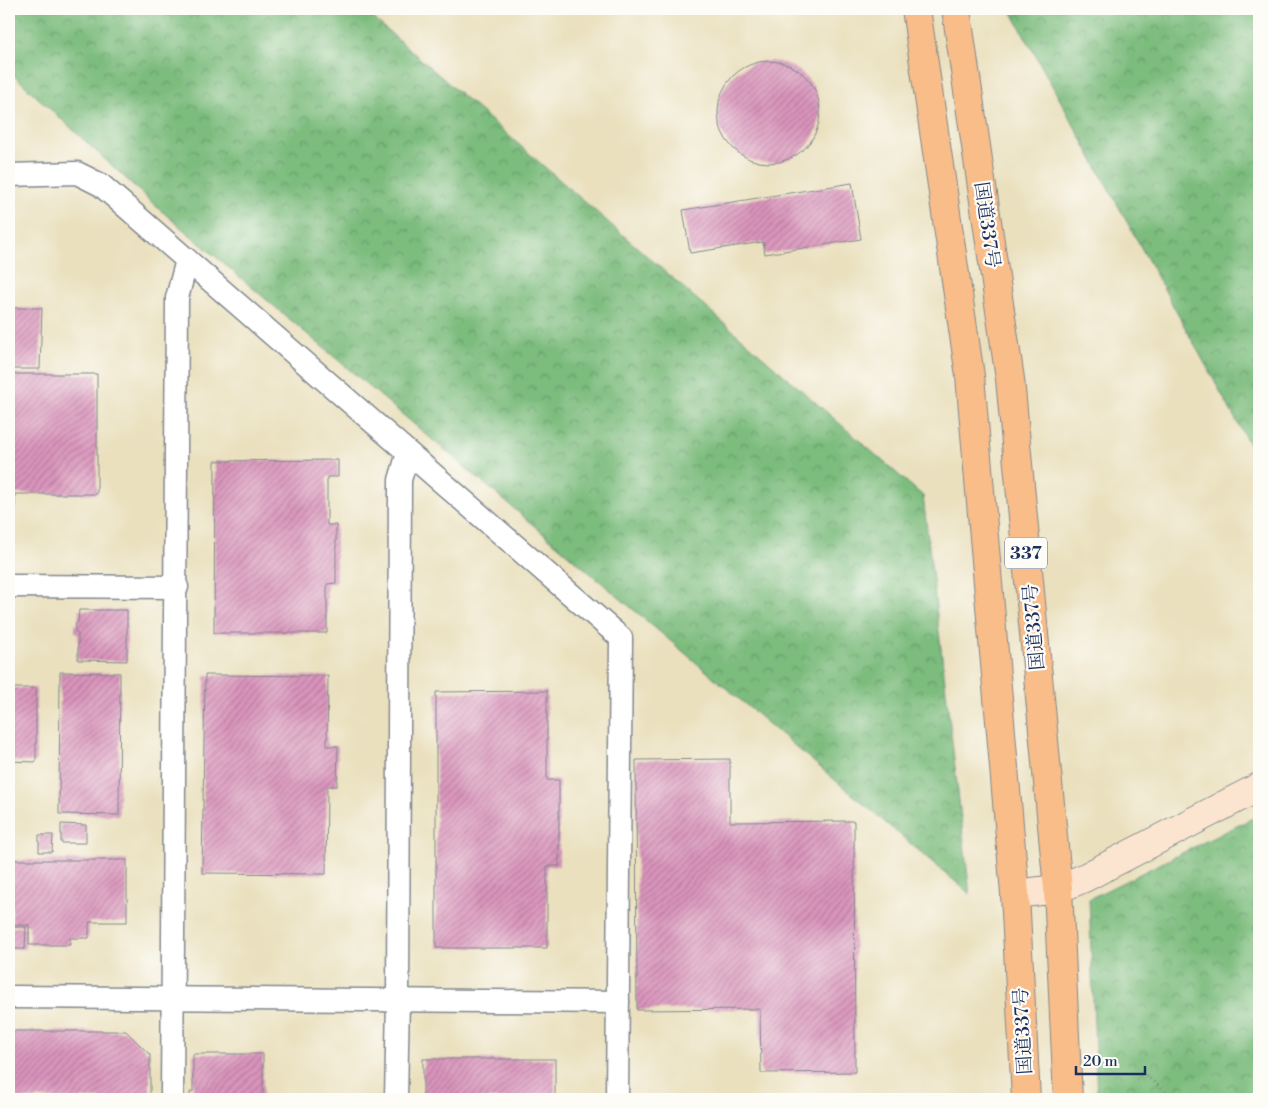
<svg xmlns="http://www.w3.org/2000/svg" width="1268" height="1108" font-family="'Libre Bodoni','Noto Serif JP',serif">
  <style>
    .forest { fill: url(#forest-crowns); stroke: #4b766e }
    .building { fill: url(#building-hatch) }
    .lines { fill: none; stroke-linecap: round; stroke-linejoin: round }
    .street-casing { stroke: #82888e; stroke-width: 25 }
    .secondary-casing { stroke: #82888e; stroke-width: 30 }
    .highway-casing { stroke: #82888e; stroke-width: 30 }
    .path { stroke: #82888e; stroke-width: 3; stroke-dasharray: 1 4; stroke-linecap: butt }
    .street { stroke: #fff; stroke-width: 22 }
    .secondary { stroke: #fce5d0; stroke-width: 28 }
    .highway { stroke: #f8bd89; stroke-width: 28 }
    .labels { text-anchor: middle; stroke-width: 4.5; stroke-linejoin: round; paint-order: stroke }
    .shield { fill: #fdfcf7; stroke: #5f6c8c; stroke-width: 1 }
    .shield-label { font-size: 18px; font-weight: bold; fill: #1b2f5e }
    .street-label { font-size: 19px; fill: #1b2f5e; stroke: #fdfcf7 }
  </style>
  <defs>
    <pattern id="forest-crowns" width="20" height="18" patternUnits="userSpaceOnUse" patternTransform="scale(1.25)"><rect width="20" height="18" fill="#7bbc7d"/><path d="M2 6a3 3 0 1 1 6 0M12 15a3 3 0 1 1 6 0" fill="none" stroke="#64996a"/></pattern>
    <pattern id="building-hatch" width="6" height="6" patternUnits="userSpaceOnUse" patternTransform="scale(1.25)"><rect width="6" height="6" fill="#da94bb"/><path d="M-1 1l2-2M0 6l6-6M5 7l2-2" fill="none" stroke="#b0799b"/></pattern>
  </defs>
  <rect width="100%" height="100%" fill="#fdfcf7"/>
  <filter id="ink" filterUnits="userSpaceOnUse"><feTurbulence type="fractalNoise" baseFrequency=".02" numOctaves="2"/><feDisplacementMap in="SourceGraphic" scale="10" xChannelSelector="R" yChannelSelector="G"/><feConvolveMatrix kernelMatrix="1 2 1 2 8 2 1 2 1" color-interpolation-filters="sRGB"/></filter>
  <filter id="wash" filterUnits="userSpaceOnUse"><feTurbulence type="fractalNoise" baseFrequency=".0096" numOctaves="4" result="noise"/><feDisplacementMap in="SourceGraphic" scale="20" xChannelSelector="R" yChannelSelector="G"/><feGaussianBlur stdDeviation="1.12" result="paint"/><feColorMatrix in="noise" values="0 0 0 0 0 0 0 0 0 0 0 0 0 0 0 0 0 1.4 0 .05"/><feComposite in="paint" operator="in"/></filter>
  <g filter="url(#wash)">
    <rect width="100%" height="100%" fill="#eae0be"/>
    <!-- forest -->
    <g class="forest">
      <polygon points="9,9 363,9 923,496 970,894 158,208 9,71"/>
      <polygon points="1010,9 1259,9 1259,462"/>
      <polygon points="1259,815 1259,1099 1097,1099 1089,899"/>
    </g>
    <g id="blocks">
      <!-- building -->
      <g class="building">
        <circle cx="769" cy="112" r="51"/>
        <polygon points="852,183 861,239 765,254 763,242 690,253 683,210"/>
        <polygon points="11,308 42,308 40,369 9,369 9,315 11,315"/>
        <polygon points="9,374 97,374 97,494 15,494 15,513 9,513"/>
        <polygon points="338,460 338,477 327,477 327,525 336,525 336,583 327,584 327,633 214,633 215,461"/>
        <polygon points="79,610 127,610 127,661 78,660 78,634 75,632 75,625 78,622"/>
        <polygon points="60,672 120,673 119,815 59,814"/>
        <polygon points="205,675 328,676 327,746 338,746 337,786 327,786 326,874 202,873"/>
        <polygon points="9,688 36,688 36,762 9,761"/>
        <polygon points="547,691 547,780 559,780 559,866 547,866 547,948 436,948 436,692"/>
        <polygon points="730,759 730,822 854,821 855,1072 761,1073 760,1009 637,1010 636,760"/>
        <polygon points="61,824 86,825 86,843 61,843"/>
        <polygon points="39,835 53,835 52,852 39,852"/>
        <polygon points="12,860 127,860 127,922 89,922 89,938 70,938 70,945 29,945 29,925 12,925"/>
        <polygon points="9,927 26,927 25,949 9,949"/>
        <polygon points="9,1031 126,1031 150,1055 150,1099 9,1099"/>
        <polygon points="193,1054 263,1054 263,1099 190,1099 190,1092 193,1092"/>
        <rect x="423" y="1059" width="132" height="40"/>
      </g>
    </g>
  </g>
  <g filter="url(#ink)">
    <use href="#blocks" fill-opacity="0" stroke="#82888e" stroke-width="1"/>
    <g class="lines">
      <!-- street casing -->
      <g class="street-casing">
        <g id="street">
          <polyline points="9,175 77,173 101,185 621,638 617,1099"/>
          <polyline points="9,586 177,587"/>
          <polyline points="9,997 618,1002"/>
          <polyline points="172,1099 177,298 187,260"/>
          <polyline points="396,1099 398,1000 400,480 408,453"/>
        </g>
      </g>
      <!-- secondary casing -->
      <g class="secondary-casing">
        <polyline id="secondary" points="1015,894 1058,889 1084,878 1259,787"/>
      </g>
      <!-- highway casing -->
      <g class="highway-casing">
        <g id="highway">
          <polyline points="916,9 970,376 1015,894 1026,1099"/>
          <polyline points="956,9 1010,379 1058,889 1068,1099"/>
        </g>
      </g>
      <!-- path -->
      <polyline class="path" points="1142,1072 1174,1099"/>
      <!-- street -->
      <use href="#street" class="street"/>
      <!-- secondary -->
      <use href="#secondary" class="secondary"/>
      <!-- highway -->
      <use href="#highway" class="highway"/>
    </g>
  </g>
  <g class="labels">
    <!-- shield labels -->
    <rect class="shield" x="1005" y="537.5" width="42" height="31" rx="4"/>
    <g class="shield-label">
      <text x="1026" y="559">337</text>
    </g>
    <!-- street labels -->
    <g class="street-label">
      <text transform="translate(988 225) rotate(82)" y="7">国道337号</text>
      <text transform="translate(1033 627) rotate(-95)" y="7">国道337号</text>
      <text transform="translate(1022 1031) rotate(-93)" y="7">国道337号</text>
    </g>
  </g>
  <!-- margin -->
  <rect width="1268" height="1108" fill="none" stroke="#fdfcf7" stroke-width="30"/>
  <!-- scale -->
  <path d="M1076 1066v8h69v-8" fill="none" stroke="#1b2f5e" stroke-width="2.5"/>
  <text x="1083" y="1066" font-size="15" fill="#1b2f5e" stroke="#fdfcf7" stroke-width="4" paint-order="stroke">20 m</text>
</svg>
